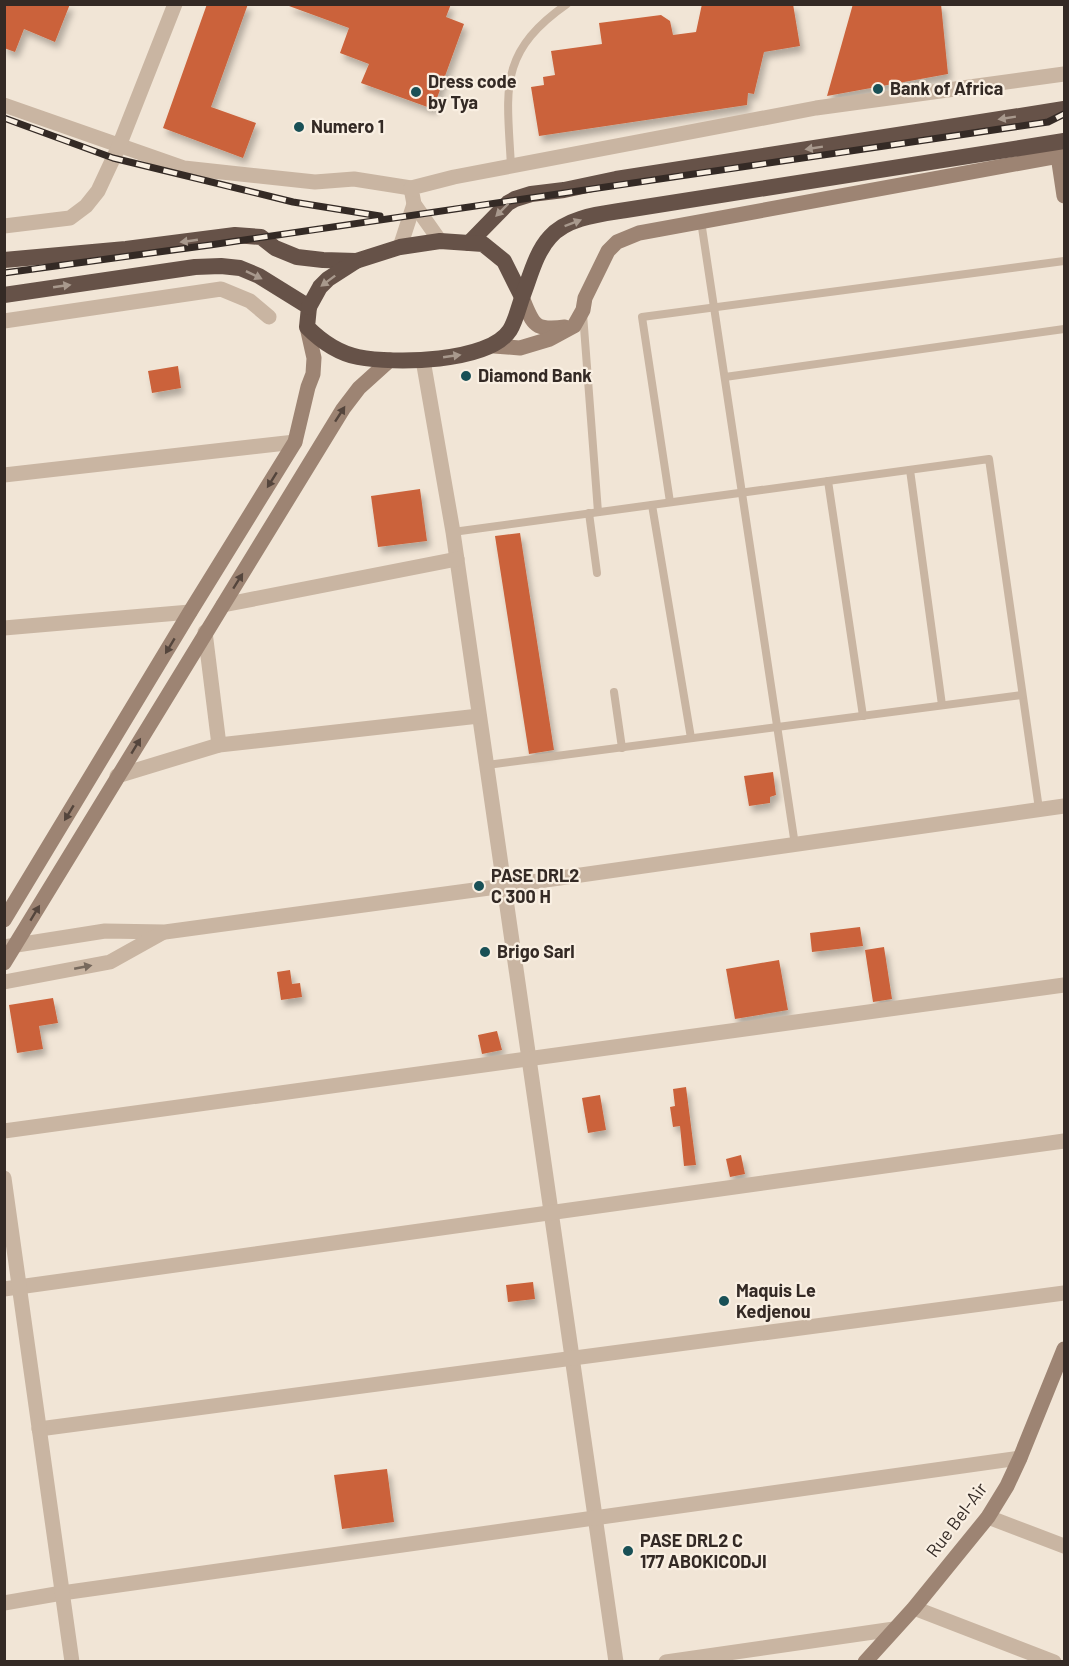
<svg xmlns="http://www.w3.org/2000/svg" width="1069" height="1666" font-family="Barlow,sans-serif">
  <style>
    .building { fill: #cb623a; filter: url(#shadow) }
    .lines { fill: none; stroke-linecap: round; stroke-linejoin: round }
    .service { stroke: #c9b5a2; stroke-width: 8 }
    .minor { stroke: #c9b5a2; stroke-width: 15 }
    .tertiary { stroke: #c9b5a2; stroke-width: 15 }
    .secondary { stroke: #9d8473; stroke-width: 15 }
    .trunk { stroke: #665248; stroke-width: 16 }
    .rail-casing { stroke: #342a25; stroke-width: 7 }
    .rail { stroke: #f9efe2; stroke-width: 4.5; stroke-dasharray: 14; stroke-linecap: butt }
    .oneway { fill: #a8998d }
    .oneway2 { fill: #54453c }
    .oneway3 { fill: #77695d }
    .poi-dot { fill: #195056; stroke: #f9efe2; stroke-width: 2 }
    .labels { text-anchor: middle; stroke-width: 4.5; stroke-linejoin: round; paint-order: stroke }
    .poi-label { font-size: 18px; font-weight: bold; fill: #342a25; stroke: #f9efe2; text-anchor: start }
    .street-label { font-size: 18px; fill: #342a25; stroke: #f9efe2 }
  </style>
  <defs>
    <filter id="shadow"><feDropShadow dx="3.5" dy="6" stdDeviation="3" flood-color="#0004"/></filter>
  </defs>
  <rect width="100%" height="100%" fill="#f1e5d6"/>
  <!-- building -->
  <g class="building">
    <polygon points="4,4 70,4 55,42 24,29 15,52 4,48"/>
    <polygon points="207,4 248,4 211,107 256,123 243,158 163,128"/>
    <polygon points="289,4 451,4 446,17 464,24 433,109 361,83 369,64 340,53 349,28 289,6"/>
    <polygon points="702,4 793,4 800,46 764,52 754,94 748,93 747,105 539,136 531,87 544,85 543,77 555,75 551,51 602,44 599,23 661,15 670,21 673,35 696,32"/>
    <polygon points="853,4 941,4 948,74 827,96"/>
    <polygon points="178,366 181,388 152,393 148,371"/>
    <polygon points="420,489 427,541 378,547 371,496"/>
    <polygon points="520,533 554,750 529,754 495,536"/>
    <polygon points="773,772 776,795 770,797 770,803 749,806 744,776"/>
    <polygon points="860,927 863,946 812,952 810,933"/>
    <polygon points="884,947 892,999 873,1002 865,950"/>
    <polygon points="779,960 788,1010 735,1019 726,969"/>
    <polygon points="290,970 292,984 300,983 302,997 281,1000 277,972"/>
    <polygon points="53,998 58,1023 39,1026 43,1049 17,1053 9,1005"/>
    <polygon points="497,1031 502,1050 482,1054 478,1035"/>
    <polygon points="686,1087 696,1165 684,1166 680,1126 673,1127 670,1107 675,1106 673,1089"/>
    <polygon points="600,1095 606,1130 588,1133 582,1098"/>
    <polygon points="741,1155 745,1174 730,1177 726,1159"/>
    <polygon points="533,1282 535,1299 508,1302 506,1285"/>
    <polygon points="387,1469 394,1522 342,1529 334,1475"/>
  </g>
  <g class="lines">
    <!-- service -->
    <g class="service">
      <path d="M511,166C507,90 497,53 567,4"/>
      <polyline points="701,221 795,845"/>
      <polyline points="583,314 598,512"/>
      <polyline points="725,377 1064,329"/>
      <polyline points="910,470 942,705"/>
      <polyline points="828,481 863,716"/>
      <polyline points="670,502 642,317 1064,261"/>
      <polyline points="652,505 691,738"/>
      <polyline points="589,513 597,573"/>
      <polyline points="453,532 989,459 1039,809"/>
      <polyline points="614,692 622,748"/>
      <polyline points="487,765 1022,695"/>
    </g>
    <!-- minor -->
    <g class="minor">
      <polyline points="4,105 184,168 315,182 354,179 411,188"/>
      <polyline points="4,226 70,218 86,206 98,191 119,146 175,4"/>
      <polyline points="4,321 221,289 250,301 269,317"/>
      <polyline points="423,360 453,532 616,1662"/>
      <polyline points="4,475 295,442"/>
      <polyline points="223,605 457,559"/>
      <polyline points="4,628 190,612"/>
      <polyline points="205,632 219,745"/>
      <polyline points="117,776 219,745 479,716"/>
      <polyline points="4,1131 1064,985"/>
      <polyline points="4,1289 1064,1141"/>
      <polyline points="39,1429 1064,1293"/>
      <polyline points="988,1517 1064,1546"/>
      <polyline points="4,1603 62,1593 1020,1458"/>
      <polyline points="914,1608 1054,1662"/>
      <polyline points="666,1662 894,1629"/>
    </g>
    <!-- tertiary -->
    <g class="tertiary">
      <polyline points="440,241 414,204 411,188 454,177 816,108 1064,74"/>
      <polyline points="400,247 414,204"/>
      <polyline points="4,947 105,931 165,932 504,886 1064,806"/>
      <polyline points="4,982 110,962 162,933"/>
      <polyline points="4,1178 72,1662"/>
    </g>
    <!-- secondary -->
    <g class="secondary">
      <polyline points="1058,156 1064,196"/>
      <path d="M522,297C533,325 534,331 565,327"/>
      <polyline points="494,346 520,348 550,339 574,326 583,310 585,298 608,251 617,242 639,233 1064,155"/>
      <polyline points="4,920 190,612 295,442 308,387 313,374 314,358 307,327"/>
      <polyline points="4,963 343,409 359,388 390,360"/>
      <polyline points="865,1662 914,1608 988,1517 1007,1486 1020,1458 1064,1349"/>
    </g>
    <!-- trunk -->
    <g class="trunk">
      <polyline points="469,243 508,203 515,199 531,194 564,190 616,179 1064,109"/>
      <polyline points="4,260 126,249 235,235 261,237 275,248 297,257 323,260 356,261 400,247 440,241 469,243 483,244 504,261 522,297"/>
      <path d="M4,295L195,267L221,266L240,268L259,276L309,307L307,327C321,341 338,353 358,357C393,364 489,363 510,330C516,320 519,306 523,295C530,277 536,252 550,237C567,217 601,214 626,210L1064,141"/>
      <polyline points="309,307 320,287 328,279 356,261"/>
    </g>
    <!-- rail casing -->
    <g class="rail-casing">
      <g id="rail">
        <polyline points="4,118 113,158 293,202 380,216"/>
        <polyline points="4,273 210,245 1048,122 1064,114"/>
      </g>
    </g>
    <!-- rail -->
    <use href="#rail" class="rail"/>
  </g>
  <!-- one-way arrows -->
  <defs><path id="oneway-solid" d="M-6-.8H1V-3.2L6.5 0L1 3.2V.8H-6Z" transform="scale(1.5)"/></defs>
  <g class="oneway">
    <use href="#oneway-solid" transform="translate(1007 118) rotate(171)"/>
    <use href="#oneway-solid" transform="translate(814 148) rotate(171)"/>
    <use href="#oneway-solid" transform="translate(502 210) rotate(135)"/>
    <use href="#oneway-solid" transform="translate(573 223) rotate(-21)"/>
    <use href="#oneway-solid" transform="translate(189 241) rotate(172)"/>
    <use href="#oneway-solid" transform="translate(254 275) rotate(26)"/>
    <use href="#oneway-solid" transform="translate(328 281) rotate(143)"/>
    <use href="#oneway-solid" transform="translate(62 286) rotate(-8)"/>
    <use href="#oneway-solid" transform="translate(452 356) rotate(-8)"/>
  </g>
  <g class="oneway2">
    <use href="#oneway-solid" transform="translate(340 414) rotate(-57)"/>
    <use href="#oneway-solid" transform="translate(272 480) rotate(122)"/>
    <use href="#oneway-solid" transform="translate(238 581) rotate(-58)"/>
    <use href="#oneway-solid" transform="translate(170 646) rotate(121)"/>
    <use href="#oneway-solid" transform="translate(136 746) rotate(-59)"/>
    <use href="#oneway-solid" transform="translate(69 813) rotate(121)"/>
    <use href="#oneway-solid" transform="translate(35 913) rotate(-59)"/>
  </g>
  <use class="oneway3" href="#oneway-solid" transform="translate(83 967) rotate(-11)"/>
  <!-- markers -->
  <g class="poi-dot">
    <circle cx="878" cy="89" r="6"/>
    <circle cx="416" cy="92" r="6"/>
    <circle cx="299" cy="127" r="6"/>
    <circle cx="466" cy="376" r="6"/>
    <circle cx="479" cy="886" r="6"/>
    <circle cx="485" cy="952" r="6"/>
    <circle cx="724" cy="1301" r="6"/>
    <circle cx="628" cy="1551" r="6"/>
  </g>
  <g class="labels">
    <!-- poi labels -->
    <g class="poi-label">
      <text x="428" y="88">Dress code<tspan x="428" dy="21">by Tya</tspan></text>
      <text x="890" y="95">Bank of Africa</text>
      <text x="311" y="133">Numero 1</text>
      <text x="478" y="382">Diamond Bank</text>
      <text x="491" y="882">PASE DRL2<tspan x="491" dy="21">C 300 H</tspan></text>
      <text x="497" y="958">Brigo Sarl</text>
      <text x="736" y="1297">Maquis Le<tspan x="736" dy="21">Kedjenou</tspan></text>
      <text x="640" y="1547">PASE DRL2 C<tspan x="640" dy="21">177 ABOKICODJI</tspan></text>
    </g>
    <!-- street labels -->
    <g class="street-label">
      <text transform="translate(957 1520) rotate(-53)" y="6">Rue Bel-Air</text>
    </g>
  </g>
  <!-- border -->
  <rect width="1069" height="1666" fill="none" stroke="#342a25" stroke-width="12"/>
</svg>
